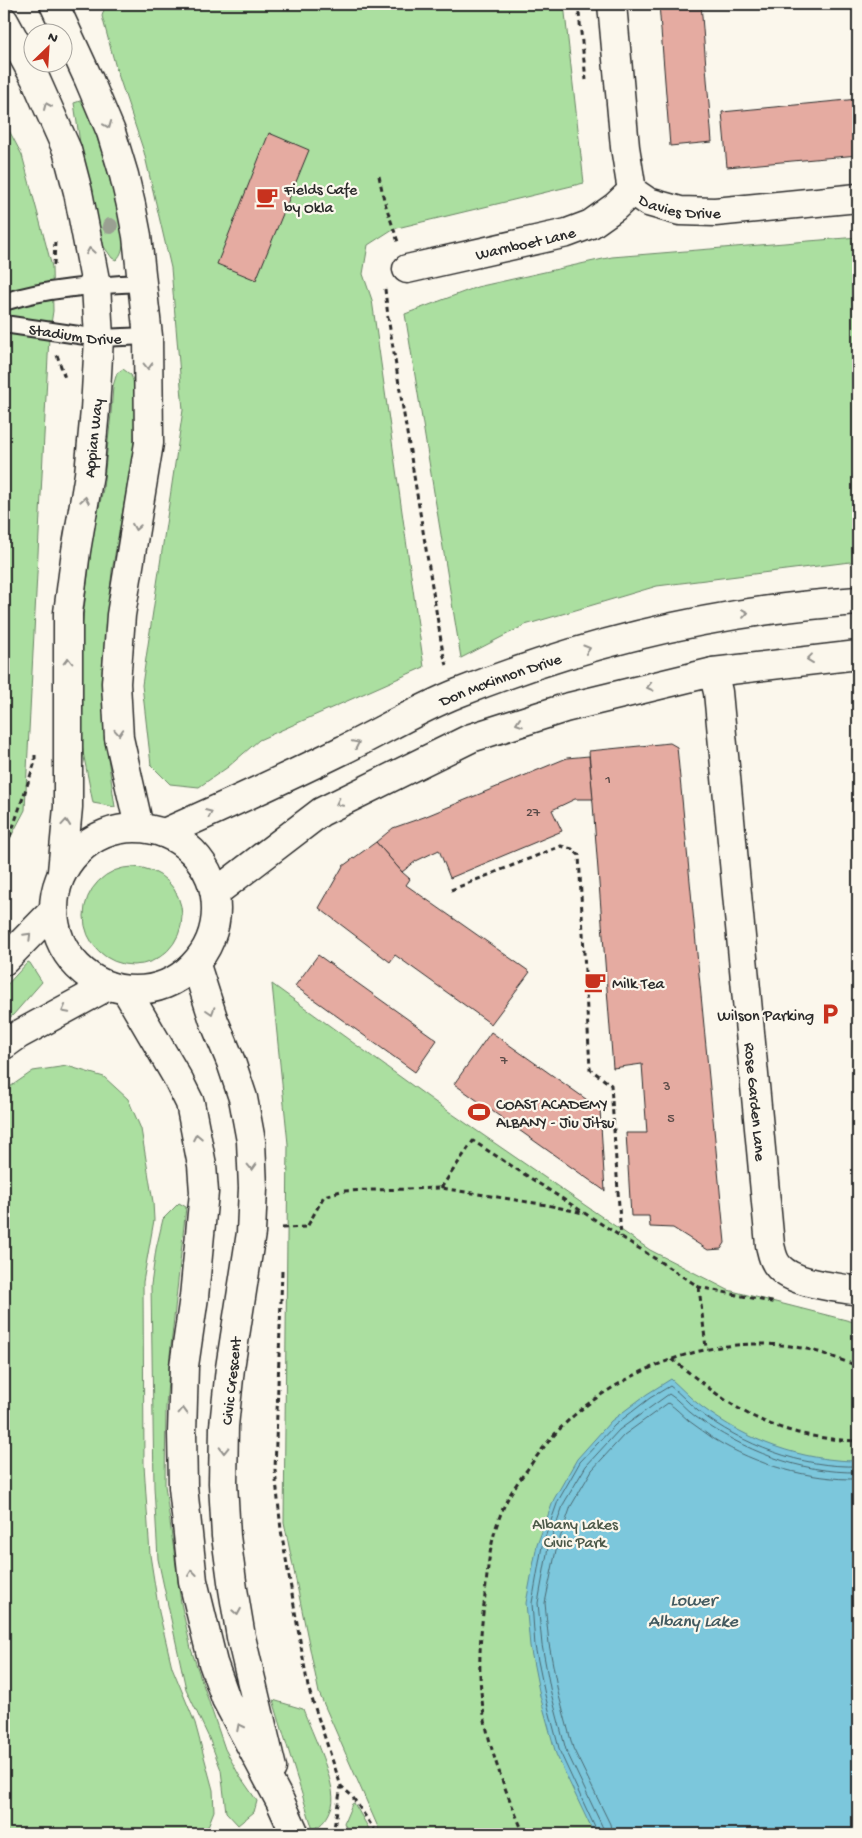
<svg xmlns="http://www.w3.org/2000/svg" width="862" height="1838" font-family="'Gochi Hand',sans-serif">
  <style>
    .green { fill: #abdfa0; stroke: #6b8566 }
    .water { fill: #7cc7dc; stroke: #5c8995 }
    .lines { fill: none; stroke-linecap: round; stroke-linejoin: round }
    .shore { stroke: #4b6972; stroke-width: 1 }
    .building { fill: #e5aba1; stroke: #2b2b2b }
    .lane-casing { stroke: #2b2b2b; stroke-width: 20 }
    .street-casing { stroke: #2b2b2b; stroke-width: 31 }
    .secondary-casing { stroke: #2b2b2b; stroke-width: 31 }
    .path { stroke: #2b2b2b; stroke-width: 3; stroke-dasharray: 5 4; stroke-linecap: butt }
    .lane { stroke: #fbf7ec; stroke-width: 16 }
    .street { stroke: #fbf7ec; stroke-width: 28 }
    .secondary { stroke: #fbf7ec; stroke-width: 28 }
    .tree { fill: #9aa092 }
    .oneway { stroke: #93918c }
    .labels { text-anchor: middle; stroke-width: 4.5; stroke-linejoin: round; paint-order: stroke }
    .number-label { font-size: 14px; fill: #5a4b48 }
    .poi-label { font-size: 16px; fill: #2b2b2b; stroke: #fbf7ec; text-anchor: start }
    .street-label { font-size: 16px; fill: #2b2b2b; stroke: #fbf7ec }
    .park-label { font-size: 16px; fill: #4b5848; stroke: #fbf7ec }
    .water-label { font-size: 18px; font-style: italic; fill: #435a60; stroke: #fbf7ec }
  </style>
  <rect width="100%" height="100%" fill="#fbf7ec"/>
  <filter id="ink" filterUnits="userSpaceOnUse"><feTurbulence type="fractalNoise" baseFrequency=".02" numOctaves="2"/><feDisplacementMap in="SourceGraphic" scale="10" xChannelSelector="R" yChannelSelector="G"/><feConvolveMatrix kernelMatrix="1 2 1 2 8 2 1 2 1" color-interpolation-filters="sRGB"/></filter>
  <g filter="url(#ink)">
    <!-- green -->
    <g class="green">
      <polygon points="106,4 564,4 584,183 393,229 368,245 363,274 372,300 424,667 259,740 228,767 199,787 170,784 151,765 142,685 183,410 171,268 144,152 116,68 102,16"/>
      <path d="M83,100C98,136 109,174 118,212C121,224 126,238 122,250C121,254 119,257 116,260L112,258L102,244L80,143L74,103Z"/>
      <polygon points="4,121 22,155 52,267 53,311 49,337 25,810 4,850"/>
      <polygon points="858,237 858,561 657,586 525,625 461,658 405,314 477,287 612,257"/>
      <polygon points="123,369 131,375 134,383 135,415 133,454 112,571 103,659 104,730 115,807 93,803 83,752 78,693 82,627 92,540 103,489 111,414 113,386 117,373"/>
      <circle cx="133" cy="916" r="49"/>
      <polygon points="28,962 30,963 42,982 13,1015 4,1022 4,988"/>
      <polygon points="272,984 435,1102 650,1250 728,1290 858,1323 858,1834 381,1834 319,1693 284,1522 288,1144"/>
      <polygon points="67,1066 104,1077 128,1099 141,1129 153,1202 154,1220 143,1282 144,1465 150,1555 159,1612 172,1667 195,1723 213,1790 214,1811 205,1834 4,1834 4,1091 33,1071"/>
      <polygon points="179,1203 186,1207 170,1355 166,1407 165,1485 181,1603 191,1649 225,1749 239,1775 257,1801 254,1812 238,1825 226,1812 221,1770 209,1738 186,1689 158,1559 154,1487 151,1285 156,1249 163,1219"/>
      <path d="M273,1700L303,1709C311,1731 338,1785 332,1806C328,1818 323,1824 313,1830Z"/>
      <polygon points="354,1803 372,1834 349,1834 344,1823 352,1804"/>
    </g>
    <!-- water -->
    <path class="water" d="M671,1379C681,1388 691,1399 702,1407C747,1441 802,1461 858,1461V1834H594L556,1754L540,1696L530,1646L526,1603L537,1545L554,1499L577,1459L611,1421L647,1394Z"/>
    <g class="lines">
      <!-- shore -->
      <g class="shore">
        <path d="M598,1834L560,1752L545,1695L535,1646L532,1603L542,1546L558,1501L580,1462L615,1425L650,1398L670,1386C680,1393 688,1403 698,1411C743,1445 801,1468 858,1466"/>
        <path d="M604,1834L603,1828L566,1750L551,1693L542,1645L538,1603L548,1548L564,1503L586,1466L619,1430L669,1394C679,1400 686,1410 696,1417C743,1450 799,1473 858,1472"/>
        <path d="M612,1834L610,1824L573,1748L558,1692L549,1644L545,1603L556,1550L571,1506L592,1470L624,1435L668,1403C676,1408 682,1415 689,1421C697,1427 706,1433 714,1439C756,1465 809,1480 858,1479"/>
      </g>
    </g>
    <!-- building -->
    <g class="building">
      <polygon points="659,4 701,4 712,142 670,146"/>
      <polygon points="858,99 858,155 727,167 722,112"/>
      <polygon points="269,133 309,150 256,280 217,264"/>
      <polygon points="670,743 677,747 725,1243 721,1249 708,1250 673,1228 650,1227 649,1216 631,1216 626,1133 647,1133 642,1064 613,1068 589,751"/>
      <polygon points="589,756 593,799 575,799 552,810 562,831 450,878 439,850 416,861 402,872 376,842 393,828 424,817 567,758"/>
      <polygon points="376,842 402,872 410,879 406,885 530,972 491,1024 395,955 390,962 319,908 343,866"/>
      <polygon points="318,955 437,1040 415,1072 295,986"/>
      <polygon points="491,1032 600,1109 605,1191 454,1084"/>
    </g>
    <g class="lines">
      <!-- lane casing -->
      <g class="lane-casing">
        <g id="lane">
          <path d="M4,302C46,288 98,285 142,283"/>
          <path id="s1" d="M4,324L99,338L148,336"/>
        </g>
      </g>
      <!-- street casing -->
      <g class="street-casing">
        <g id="street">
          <path id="s2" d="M612,4L625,147L632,191L648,202L680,211L715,212L858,198"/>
          <path id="s3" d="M407,269L567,233L591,224L615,207L632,191"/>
          <path id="s4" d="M713,672L718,692L770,1245C772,1253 773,1261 779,1267C794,1284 837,1287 858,1291"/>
        </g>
      </g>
      <!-- secondary casing -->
      <g class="secondary-casing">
        <g id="secondary">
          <polyline points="54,4 89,80 111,132 124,175 131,205 137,236 142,283 148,336 149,443 121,615 116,683 119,738 139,827"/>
          <polyline points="4,21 35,78 67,150 78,192 96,285 99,338 95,410 89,474 76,551 68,613 68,807 62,872"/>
          <circle cx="135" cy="909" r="81"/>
          <path id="s5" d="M164,833C225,806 284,779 343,750C380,732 420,708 458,693C586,642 721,610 858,601"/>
          <polyline points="215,893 321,812 471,738 565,708 713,672 858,655"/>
          <polyline points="4,961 53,911"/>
          <polyline points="196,965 214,1021 231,1062 243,1098 251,1141 253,1188 251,1233 230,1368 224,1426 223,1483 226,1536 233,1589 241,1637 272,1768"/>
          <polyline points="126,990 178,1079 190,1103 202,1165 204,1192 194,1297 184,1366 182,1433 183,1487 193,1581 213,1663 226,1699 280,1801 295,1834"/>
          <polyline points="4,1045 18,1035 108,986"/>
        </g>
      </g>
      <!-- path -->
      <g class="path">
        <polyline points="578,4 586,80"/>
        <polyline points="379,176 384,200 398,242"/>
        <polyline points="54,265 55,241"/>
        <polyline points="385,289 388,317 443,653 447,665"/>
        <polyline points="57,355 65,378"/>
        <polyline points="4,854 35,762 35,753"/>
        <polyline points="451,890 561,846 572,849 579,855 590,1069 611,1085 621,1237"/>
        <polyline points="441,1188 473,1141 699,1287 776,1303"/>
        <polyline points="282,1228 307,1227 324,1196 341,1191 441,1188 547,1205 583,1213"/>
        <polyline points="282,1271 275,1470 281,1530 308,1687 341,1786 352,1796 377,1834"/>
        <polyline points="699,1287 706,1348"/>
        <path d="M672,1359C697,1379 722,1400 750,1415C783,1432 822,1440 858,1441"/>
        <polyline points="333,1834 341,1786"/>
        <path d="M524,1834C506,1792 487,1747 482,1700C478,1669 480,1637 484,1605C487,1575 489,1544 500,1516C506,1499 516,1484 527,1470C555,1429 581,1405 624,1381C681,1349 747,1335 811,1350C827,1354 843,1361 858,1366"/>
      </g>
      <!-- lane -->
      <use href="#lane" class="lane"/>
      <!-- street -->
      <use href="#street" class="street"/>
      <!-- secondary -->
      <use href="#secondary" class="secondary"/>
    </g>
    <!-- trees -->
    <circle class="tree" cx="110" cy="226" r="8"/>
    <!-- one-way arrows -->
    <defs><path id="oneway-chevron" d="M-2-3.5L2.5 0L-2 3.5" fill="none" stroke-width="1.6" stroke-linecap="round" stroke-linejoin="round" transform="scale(1.25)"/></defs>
    <g class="oneway">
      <use href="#oneway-chevron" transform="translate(47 106) rotate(-114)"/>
      <use href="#oneway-chevron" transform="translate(108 125) rotate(68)"/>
      <use href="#oneway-chevron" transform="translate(90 251) rotate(-100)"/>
      <use href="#oneway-chevron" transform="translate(148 366) rotate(89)"/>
      <use href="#oneway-chevron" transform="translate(85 500) rotate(-80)"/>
      <use href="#oneway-chevron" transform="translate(136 527) rotate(99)"/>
      <use href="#oneway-chevron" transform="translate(745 613) rotate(-8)"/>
      <use href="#oneway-chevron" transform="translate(587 649) rotate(-17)"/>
      <use href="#oneway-chevron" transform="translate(810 659) rotate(173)"/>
      <use href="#oneway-chevron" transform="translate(68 661) rotate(-90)"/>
      <use href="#oneway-chevron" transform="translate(650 687) rotate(166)"/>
      <use href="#oneway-chevron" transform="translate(519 723) rotate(162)"/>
      <use href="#oneway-chevron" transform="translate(119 732) rotate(86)"/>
      <use href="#oneway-chevron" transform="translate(356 744) rotate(-26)"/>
      <use href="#oneway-chevron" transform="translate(339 803) rotate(154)"/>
      <use href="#oneway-chevron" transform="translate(209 813) rotate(-24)"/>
      <use href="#oneway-chevron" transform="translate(66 823) rotate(-85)"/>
      <use href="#oneway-chevron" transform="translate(28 936) rotate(-45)"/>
      <use href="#oneway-chevron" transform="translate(65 1010) rotate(152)"/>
      <use href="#oneway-chevron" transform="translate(211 1011) rotate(72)"/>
      <use href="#oneway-chevron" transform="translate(197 1137) rotate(-101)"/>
      <use href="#oneway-chevron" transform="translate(252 1167) rotate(88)"/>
      <use href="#oneway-chevron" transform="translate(183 1411) rotate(-88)"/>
      <use href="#oneway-chevron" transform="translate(224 1450) rotate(91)"/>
      <use href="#oneway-chevron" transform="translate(192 1573) rotate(-97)"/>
      <use href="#oneway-chevron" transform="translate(237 1612) rotate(80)"/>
      <use href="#oneway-chevron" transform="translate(240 1727) rotate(-117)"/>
    </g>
  </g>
  <!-- icons -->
  <defs>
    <g id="cafe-bare" transform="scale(1.725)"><path d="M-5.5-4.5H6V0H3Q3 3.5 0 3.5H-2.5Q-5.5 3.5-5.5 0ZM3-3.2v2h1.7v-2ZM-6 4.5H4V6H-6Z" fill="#c8321e" stroke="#fbf7ec" stroke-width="2.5" paint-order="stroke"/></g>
    <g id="parking-bare" transform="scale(1.725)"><path d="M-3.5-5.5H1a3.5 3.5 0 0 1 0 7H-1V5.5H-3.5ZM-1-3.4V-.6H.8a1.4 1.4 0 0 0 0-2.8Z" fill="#c8321e" stroke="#fbf7ec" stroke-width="2.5" paint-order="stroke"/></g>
    <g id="stadium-bare" transform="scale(1.725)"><path d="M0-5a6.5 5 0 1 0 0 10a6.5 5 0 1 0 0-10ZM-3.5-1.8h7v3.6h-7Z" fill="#c8321e" stroke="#fbf7ec" stroke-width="2.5" paint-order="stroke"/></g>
  </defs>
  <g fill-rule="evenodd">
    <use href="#cafe-bare" x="267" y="197"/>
    <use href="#cafe-bare" x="595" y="982"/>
    <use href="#parking-bare" x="830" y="1014"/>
    <use href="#stadium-bare" x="479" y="1112"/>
  </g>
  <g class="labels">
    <!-- number labels -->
    <g class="number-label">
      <text x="608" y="783">1</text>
      <text x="533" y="816">27</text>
      <text x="504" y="1064">7</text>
      <text x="667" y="1090">3</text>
      <text x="671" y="1122">5</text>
    </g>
    <!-- poi labels -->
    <g class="poi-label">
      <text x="284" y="194">Fields Cafe<tspan x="284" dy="18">by Okla</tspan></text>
      <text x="612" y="988">Milk Tea</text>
      <text x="814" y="1020" text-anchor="end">Wilson Parking</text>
      <text x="496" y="1109">COAST ACADEMY<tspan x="496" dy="18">ALBANY - Jiu Jitsu</tspan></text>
    </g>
    <!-- street labels -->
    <g class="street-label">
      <text dy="6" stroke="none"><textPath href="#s2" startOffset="240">Davies Drive</textPath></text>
      <text dy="6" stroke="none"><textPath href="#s3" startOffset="121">Warnboet Lane</textPath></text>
      <text dy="6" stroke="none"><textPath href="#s1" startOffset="72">Stadium Drive</textPath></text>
      <text transform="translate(92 438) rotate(-84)" y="6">Appian Way</text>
      <text dy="6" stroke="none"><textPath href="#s5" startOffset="370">Don McKinnon Drive</textPath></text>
      <text dy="6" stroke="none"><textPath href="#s4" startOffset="432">Rose Garden Lane</textPath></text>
      <text transform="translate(230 1381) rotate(-84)" y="6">Civic Crescent</text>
    </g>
    <!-- park labels -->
    <g class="park-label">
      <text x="575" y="1529">Albany Lakes<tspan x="575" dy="18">Civic Park</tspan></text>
    </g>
    <!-- water labels -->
    <g class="water-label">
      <text x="693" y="1605">Lower<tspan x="693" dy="21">Albany Lake</tspan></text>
    </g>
  </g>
  <!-- margin -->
  <rect width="862" height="1838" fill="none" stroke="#fbf7ec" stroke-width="20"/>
  <rect x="10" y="10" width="842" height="1818" fill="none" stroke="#2b2b2b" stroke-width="2" filter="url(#ink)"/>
  <!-- north arrow -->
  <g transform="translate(48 48) rotate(25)"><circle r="24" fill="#fbf7ec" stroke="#a8a59f"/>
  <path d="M0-4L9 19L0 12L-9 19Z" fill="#c8321e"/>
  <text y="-8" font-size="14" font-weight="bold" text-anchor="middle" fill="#2b2b2b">N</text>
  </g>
</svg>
